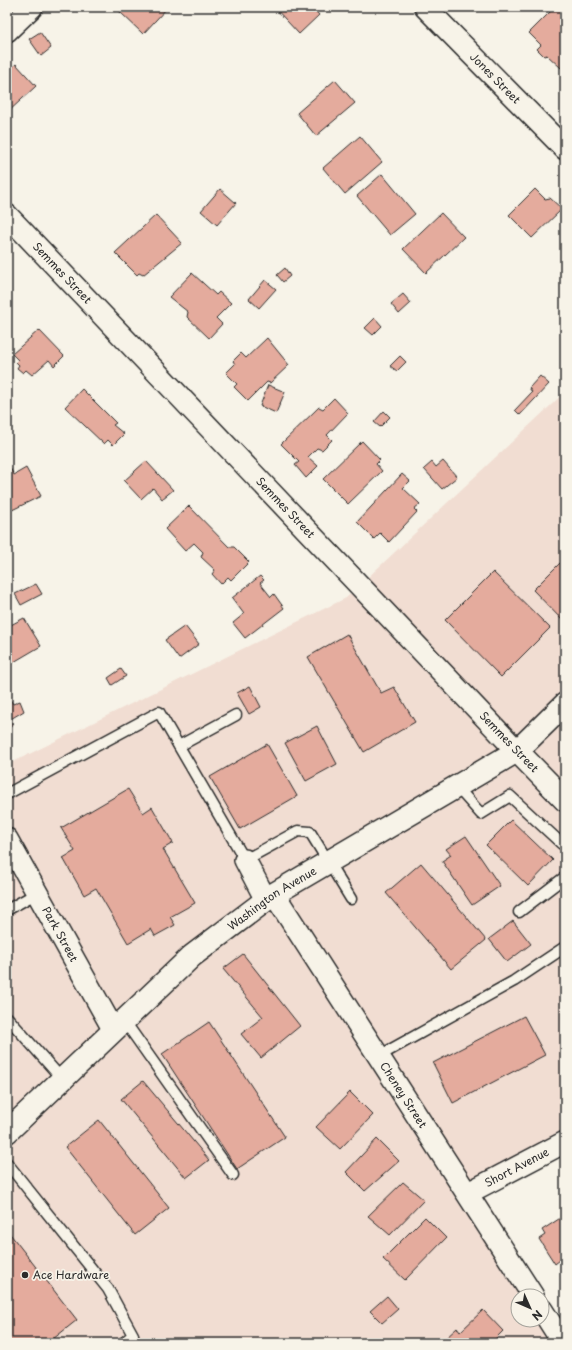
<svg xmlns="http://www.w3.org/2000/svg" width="572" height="1350" font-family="'Playpen Sans',sans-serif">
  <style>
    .built { fill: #f1ddd2; fill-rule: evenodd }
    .building { fill: #e4ab9d; stroke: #2b2b2b }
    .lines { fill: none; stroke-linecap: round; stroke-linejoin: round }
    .lane-casing { stroke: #2b2b2b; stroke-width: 13 }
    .street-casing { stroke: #2b2b2b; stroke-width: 24 }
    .secondary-casing { stroke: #2b2b2b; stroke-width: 25 }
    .lane { stroke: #f7f3e8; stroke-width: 10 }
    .street { stroke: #f7f3e8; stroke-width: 21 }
    .secondary { stroke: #f7f3e8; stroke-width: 22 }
    .poi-dot { fill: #2b2b2b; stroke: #f7f3e8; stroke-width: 1.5 }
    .labels { text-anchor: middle; stroke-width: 3.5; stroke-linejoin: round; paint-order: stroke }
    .street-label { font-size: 11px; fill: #2b2b2b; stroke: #f7f3e8 }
    .poi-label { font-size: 11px; fill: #2b2b2b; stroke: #f7f3e8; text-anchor: start }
  </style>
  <rect width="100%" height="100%" fill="#f7f3e8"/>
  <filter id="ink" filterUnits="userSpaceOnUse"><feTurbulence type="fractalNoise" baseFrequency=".025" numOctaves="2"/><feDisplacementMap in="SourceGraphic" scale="8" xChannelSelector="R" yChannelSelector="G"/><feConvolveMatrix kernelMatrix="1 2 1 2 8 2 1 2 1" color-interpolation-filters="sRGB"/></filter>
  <g filter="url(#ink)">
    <!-- built -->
    <path class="built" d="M565,392V1132L474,1181L565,1327V1343H7V765L346,598ZM518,1296H542V1320H518Z"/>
    <!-- building -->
    <g class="building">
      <polygon points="123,7 168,7 143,34 119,11"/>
      <polygon points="274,7 312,7 319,15 299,34"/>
      <polygon points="555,7 565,7 565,65 561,68 547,55 544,56 537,49 541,45 529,33"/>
      <polygon points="40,32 51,48 41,56 29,39"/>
      <polygon points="16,64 36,86 7,113 7,72"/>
      <polygon points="335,80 355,103 316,136 297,113"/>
      <polygon points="360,136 382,162 345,194 323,168"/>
      <polygon points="382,174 415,214 390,235 357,196"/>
      <polygon points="220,189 236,203 217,225 201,211"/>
      <polygon points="535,189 545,199 550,198 562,209 532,238 509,215"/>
      <polygon points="441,213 464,237 426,273 403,249"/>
      <polygon points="156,215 182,243 143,275 139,273 137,275 115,253"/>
      <polygon points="285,268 290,276 283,282 277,275"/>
      <polygon points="192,273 216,295 219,292 231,303 216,318 222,324 209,338 187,317 188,312 169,297"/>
      <polygon points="265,280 276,289 259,308 249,299"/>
      <polygon points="403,294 411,303 399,314 391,304"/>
      <polygon points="375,318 382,326 373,335 365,328"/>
      <polygon points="39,330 64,356 54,366 49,360 32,375 26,370 23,373 17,368 19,365 16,362 18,360 12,354"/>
      <polygon points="267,338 289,365 270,383 267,382 248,401 234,387 237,384 226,373 235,364 233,361 241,353 246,358"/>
      <polygon points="400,356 406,362 397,371 390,366"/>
      <polygon points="540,376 549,384 520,415 515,410 532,392 529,388"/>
      <polygon points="268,385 285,392 276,413 260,406"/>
      <polygon points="82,389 116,423 113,425 124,434 113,445 108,440 104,444 65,407"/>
      <polygon points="334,398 348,413 327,435 332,440 322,450 317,448 308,457 318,466 306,478 295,465 299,462 281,444 319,407 323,409"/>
      <polygon points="384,411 390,417 380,427 374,422"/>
      <polygon points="362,441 380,460 376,464 382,471 348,504 323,479"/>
      <polygon points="146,461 173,490 162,499 153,488 141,499 124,481"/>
      <polygon points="443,461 457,477 442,489 424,469 432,462 436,467"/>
      <polygon points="7,463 14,475 26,468 41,496 10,511 7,506"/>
      <polygon points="402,474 410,481 403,488 420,504 414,509 417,512 389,542 380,533 374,539 357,522"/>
      <polygon points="189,506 229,547 234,547 249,562 231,580 228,577 221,584 212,574 215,570 201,557 203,552 194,543 185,551 165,529"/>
      <polygon points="560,563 565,568 564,622 533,590"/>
      <polygon points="493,572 550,628 501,677 445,620"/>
      <polygon points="260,576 264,580 260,583 271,597 274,594 284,608 245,638 233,623 244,614 232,598"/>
      <polygon points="36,584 42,594 21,605 15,594"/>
      <polygon points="24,618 41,646 7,666 7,627"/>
      <polygon points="185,626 199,644 179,659 165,640"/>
      <polygon points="347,634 381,693 394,687 415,722 364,752 308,657"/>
      <polygon points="121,669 126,676 112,685 108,678"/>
      <polygon points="250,686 261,707 249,714 237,693"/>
      <polygon points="7,695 13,704 20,701 24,711 9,720 13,725 7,729"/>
      <polygon points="317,726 337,764 306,781 285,743"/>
      <polygon points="267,744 297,796 240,829 210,777"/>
      <polygon points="128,789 143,813 152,807 173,843 163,849 195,903 170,917 175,925 155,936 151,929 128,943 96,888 84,895 63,858 75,851 61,828"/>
      <polygon points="511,820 553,860 528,886 486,845"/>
      <polygon points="466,836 500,886 472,905 442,861 451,855 446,849"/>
      <polygon points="421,863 486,940 451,969 386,893"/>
      <polygon points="513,921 531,944 507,962 489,939"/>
      <polygon points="243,954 300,1026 261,1058 241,1034 263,1017 223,969"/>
      <polygon points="524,1016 545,1055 453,1103 433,1063"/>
      <polygon points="209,1022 285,1137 237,1169 162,1054"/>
      <polygon points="143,1081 209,1160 186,1178 121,1099"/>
      <polygon points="350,1092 373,1115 340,1149 316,1127"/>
      <polygon points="99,1120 169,1208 135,1235 65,1147"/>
      <polygon points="377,1139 399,1161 365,1191 346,1172"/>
      <polygon points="403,1182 424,1200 390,1235 368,1216"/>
      <polygon points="565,1215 565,1260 561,1262 560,1260 555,1264 539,1239 545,1235 542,1230"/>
      <polygon points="425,1217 446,1238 405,1280 383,1259"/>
      <polygon points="7,1230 77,1320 48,1343 7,1343"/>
      <polygon points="387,1296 398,1309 382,1323 370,1311"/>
      <polygon points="483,1310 503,1331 491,1343 449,1343 450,1342 446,1338 457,1328 460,1332"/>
    </g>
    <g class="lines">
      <!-- lane casing -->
      <g class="lane-casing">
        <g id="lane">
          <polyline points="179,746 236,715"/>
          <polyline points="457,787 481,814 510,796 562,844"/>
          <polyline points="7,794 159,712 245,860 298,831 310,832 351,899"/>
          <polyline points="7,910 37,893"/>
          <polyline points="519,912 565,877"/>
          <polyline points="7,1017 62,1079"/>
          <polyline points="123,1019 233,1175"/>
          <polyline points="379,1056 514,981 565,947"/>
          <polyline points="7,1163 108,1289 133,1335 123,1343"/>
        </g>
      </g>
      <!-- street casing -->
      <g class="street-casing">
        <g id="street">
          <path id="s1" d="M425,7L565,149"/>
          <polyline points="7,31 32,7"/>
          <path id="s2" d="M7,215L517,751"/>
          <path id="s3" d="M7,839L113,1029"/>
          <polyline points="245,860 266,900"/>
          <path id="s4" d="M274,894L533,1296"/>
          <path id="s5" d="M468,1193L565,1142"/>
          <polyline points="542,1310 563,1343"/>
        </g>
      </g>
      <!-- secondary casing -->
      <g class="secondary-casing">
        <g id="secondary">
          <polyline points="517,751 565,800"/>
          <path id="s6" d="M7,1132L192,956L274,894L517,751L565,704"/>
        </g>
      </g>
      <!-- lane -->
      <use href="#lane" class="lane"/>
      <!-- street -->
      <use href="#street" class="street"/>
      <!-- secondary -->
      <use href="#secondary" class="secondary"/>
    </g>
  </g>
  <!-- markers -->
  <circle class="poi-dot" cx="25" cy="1275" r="4"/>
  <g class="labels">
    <!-- street labels -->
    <g class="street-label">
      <text dy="4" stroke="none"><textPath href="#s1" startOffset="100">Jones Street</textPath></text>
      <text dy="4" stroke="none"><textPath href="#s2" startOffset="80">Semmes Street</textPath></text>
      <text dy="4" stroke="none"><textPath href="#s2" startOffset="404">Semmes Street</textPath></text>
      <text transform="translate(509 742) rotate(46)" y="4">Semmes Street</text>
      <text dy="4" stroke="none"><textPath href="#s6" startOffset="354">Washington Avenue</textPath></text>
      <text dy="4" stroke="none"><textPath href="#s3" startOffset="109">Park Street</textPath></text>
      <text dy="4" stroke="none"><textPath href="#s4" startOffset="239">Cheney Street</textPath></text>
      <text dy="4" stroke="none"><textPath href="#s5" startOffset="55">Short Avenue</textPath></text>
    </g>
    <!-- poi labels -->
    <g class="poi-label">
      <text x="33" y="1279">Ace Hardware</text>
    </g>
  </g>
  <!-- margin -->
  <rect width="572" height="1350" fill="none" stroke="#f7f3e8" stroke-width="24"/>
  <rect x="12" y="12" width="548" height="1326" fill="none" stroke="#2b2b2b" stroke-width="1.5" filter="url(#ink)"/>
  <!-- north arrow -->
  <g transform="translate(530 1308) rotate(135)"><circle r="19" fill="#f7f3e8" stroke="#a5a39c"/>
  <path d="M0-3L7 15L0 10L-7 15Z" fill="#2b2b2b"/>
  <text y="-6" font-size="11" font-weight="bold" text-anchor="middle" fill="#2b2b2b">N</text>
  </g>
</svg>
